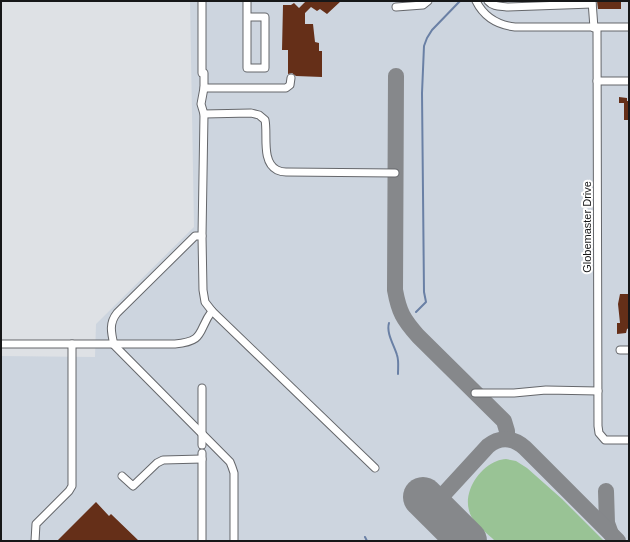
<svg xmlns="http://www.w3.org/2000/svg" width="630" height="542" font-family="Helvetica,sans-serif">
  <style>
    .built { fill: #cdd5df }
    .green { fill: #99c395 }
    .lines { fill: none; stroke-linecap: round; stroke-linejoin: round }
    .stream { stroke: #6a80a5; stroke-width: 2 }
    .taxiway { stroke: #86888b; stroke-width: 16 }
    .runway { stroke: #86888b; stroke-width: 40 }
    .building { fill: #652f18 }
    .minor-casing { stroke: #65676b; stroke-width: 9 }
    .minor { stroke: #fff; stroke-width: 7 }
    .labels { text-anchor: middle; stroke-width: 4; stroke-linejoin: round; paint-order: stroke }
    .street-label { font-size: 11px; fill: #161718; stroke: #fff }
  </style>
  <rect width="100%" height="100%" fill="#dee1e5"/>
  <!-- built -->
  <polygon class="built" points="190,1 629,1 629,541 1,541 1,356 95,357 96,324 194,227"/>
  <!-- green -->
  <path class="green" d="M506,459L516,461L527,468L562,499L604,541H495C488,534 478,527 473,519C459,499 476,469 497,461C499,460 503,459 506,459Z"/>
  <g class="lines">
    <!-- stream -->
    <g class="stream">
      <polyline points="416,312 426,302 424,292 422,93 424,46 427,38 432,30 460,1"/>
      <path d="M389,323C386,333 394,345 397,355C399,361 398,367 398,374"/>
      <polyline points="365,537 367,541"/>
    </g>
    <!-- taxiway -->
    <g class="taxiway">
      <path d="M396,76L395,290C399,312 403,319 418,336L504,421L507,431V439"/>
      <polyline points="606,491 607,523 611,534"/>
      <path d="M432,507L488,446C500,436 514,438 525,448L618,541"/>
    </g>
    <!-- runway -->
    <polyline class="runway" points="423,497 467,541"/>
  </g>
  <!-- building -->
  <g class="building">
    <polygon points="306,1 341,1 327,14 320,9 317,11 311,7 305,13 305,24 313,24 315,42 319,43 319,51 322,51 322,77 296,76 292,73 288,74 288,50 282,50 283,5 291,5 294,3 299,8"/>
    <polygon points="597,1 621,1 621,9 598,9"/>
    <polygon points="619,97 627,98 627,101 629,101 629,120 624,120 624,103 619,103"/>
    <polygon points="620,294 629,294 629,328 627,329 626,333 617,334 617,323 620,323 618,304"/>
    <polygon points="96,502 109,516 111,514 139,541 57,541"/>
  </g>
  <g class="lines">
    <!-- minor casing -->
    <g class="minor-casing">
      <g id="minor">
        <polyline points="247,1 247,68 265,68 265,17 247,17"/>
        <path d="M476,1C484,17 497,25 515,27H629"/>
        <path d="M488,1C493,7 501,6 507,7L592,4"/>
        <polyline points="592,1 594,28"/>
        <polyline points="396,7 423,5 428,1"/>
        <polyline points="597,28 598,426 599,433 605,440 629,440"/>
        <polyline points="202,73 202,1"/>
        <path d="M204,73V88L201,104L204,114L202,236H195L117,313C109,323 111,332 114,345L230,462L232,467L234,473V541"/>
        <polyline points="597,81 629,81"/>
        <polyline points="204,88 286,88 290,85 291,78"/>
        <path d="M204,114L251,113L259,115L265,120C268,134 261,162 277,170C279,171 283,172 286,172L395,173"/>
        <polyline points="212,311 375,468"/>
        <path d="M1,344H175C206,341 197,331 212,311L205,302L203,290L202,236"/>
        <polyline points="620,350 629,350"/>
        <polyline points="202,388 202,445"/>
        <polyline points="475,393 514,393 546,390 598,391"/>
        <polyline points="202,453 202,541"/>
        <polyline points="122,476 133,486 157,463 163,460 202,459"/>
        <polyline points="35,541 36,524 69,491 72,486 72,344"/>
      </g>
    </g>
    <!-- minor -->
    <use href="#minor" class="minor"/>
  </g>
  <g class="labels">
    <!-- street labels -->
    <g class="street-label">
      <text transform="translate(587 227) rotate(-90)" y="4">Globemaster Drive</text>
    </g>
  </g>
  <!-- border -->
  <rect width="630" height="542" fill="none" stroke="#161718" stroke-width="4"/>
</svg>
